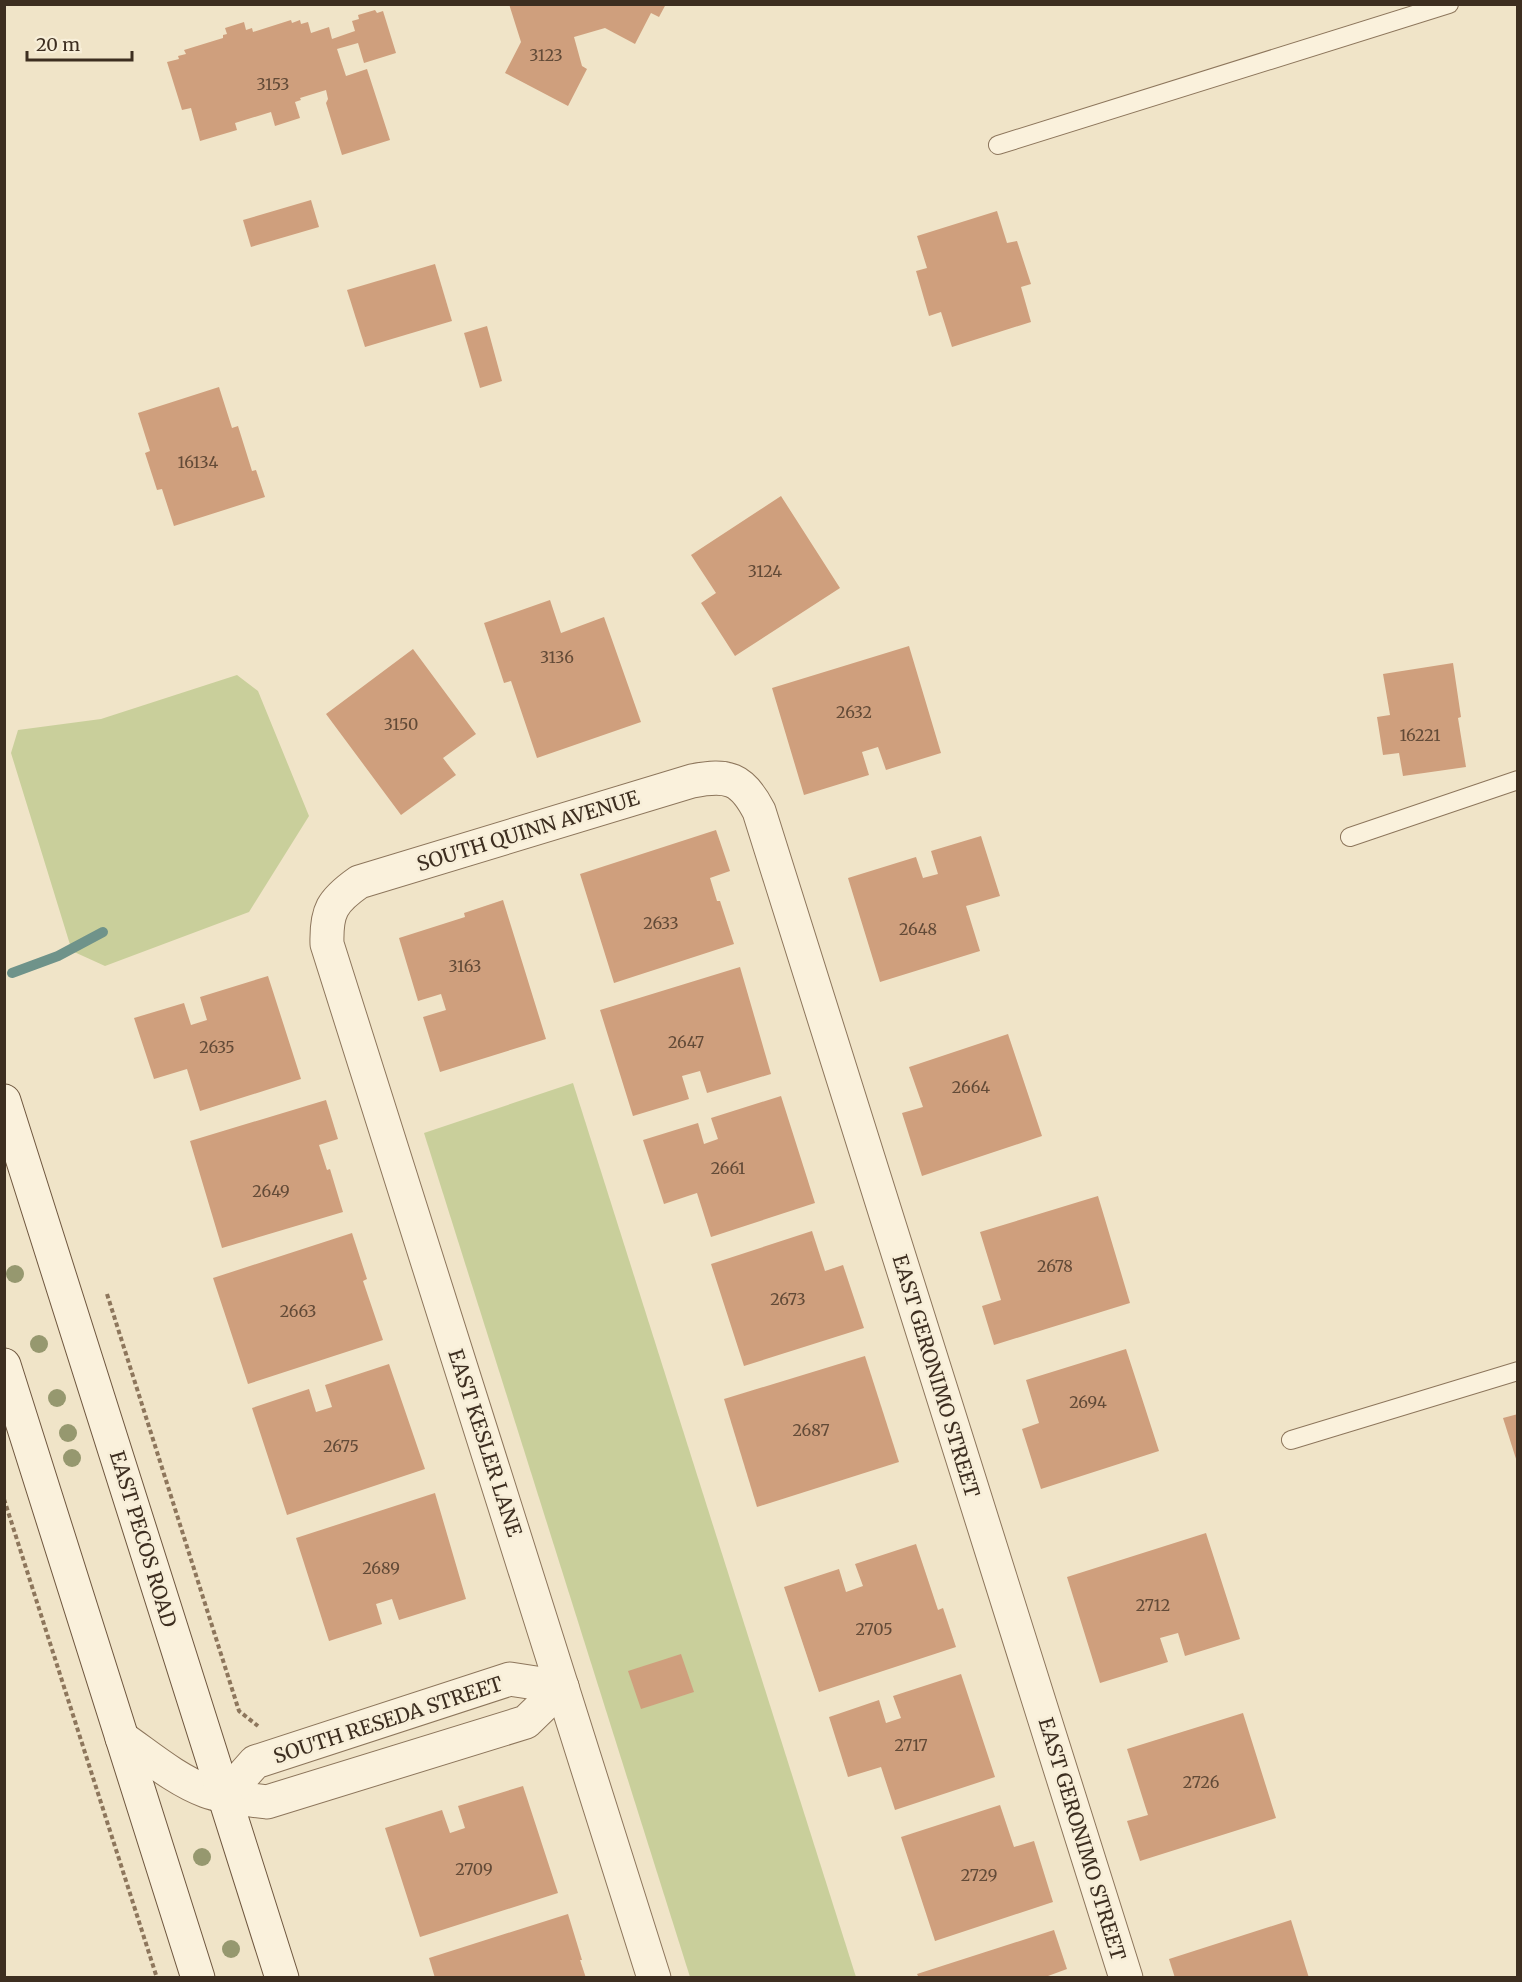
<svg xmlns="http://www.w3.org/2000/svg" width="1522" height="1982" font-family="Merriweather,serif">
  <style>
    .green { fill: #c9cf9b }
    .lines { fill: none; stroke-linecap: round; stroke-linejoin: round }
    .stream { stroke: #6f938a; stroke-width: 10 }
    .building { fill: #cf9f7d }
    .lane-casing { stroke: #8d765c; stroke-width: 20 }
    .street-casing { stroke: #8d765c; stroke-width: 35 }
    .secondary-casing { stroke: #6f573f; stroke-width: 35 }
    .path { stroke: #8d765c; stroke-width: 4; stroke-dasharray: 4.5 3; stroke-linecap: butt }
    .lane { stroke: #faf1dc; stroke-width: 18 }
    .street { stroke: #faf1dc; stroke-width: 33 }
    .secondary { stroke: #faf1dc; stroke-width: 33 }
    .tree { fill: #96986f }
    .labels { text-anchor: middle; stroke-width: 5; stroke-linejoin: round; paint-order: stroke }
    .number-label { font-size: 16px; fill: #624a37 }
    .street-label { font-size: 20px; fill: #3d2e20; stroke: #f7eed8 }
  </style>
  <rect width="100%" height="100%" fill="#f0e4c8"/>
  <!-- green -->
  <g class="green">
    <polygon points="237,675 258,691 309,816 249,912 105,966 72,951 11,753 18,730 101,719"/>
    <polygon points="573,1083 856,1977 690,1977 424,1133"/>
  </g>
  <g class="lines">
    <!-- stream -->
    <polyline class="stream" points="12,973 58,956 103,932"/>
  </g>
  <!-- building -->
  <g class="building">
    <polygon points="509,4 666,4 659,17 651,13 635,44 605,28 574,37 582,66 587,69 568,106 505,73 521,42"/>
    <polygon points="375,10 377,13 383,11 396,53 364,63 358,43 337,49 346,76 367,69 390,140 342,155 326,103 328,99 326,90 300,98 301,100 295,102 300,118 275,126 271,112 235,123 237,130 200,141 191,108 182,110 167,62 179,59 178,56 186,54 184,50 223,38 223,35 227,34 225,28 244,22 246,30 252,28 253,32 291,20 292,23 300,20 301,24 308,22 311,33 329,27 332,39 355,31 352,21 359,19 358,15"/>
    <polygon points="311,200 319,227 251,247 243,220"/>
    <polygon points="997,211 1007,243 1017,241 1031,284 1021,287 1031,322 952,347 941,312 929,316 916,271 927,268 917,236"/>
    <polygon points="435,264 452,321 365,347 347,290"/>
    <polygon points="487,326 502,381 480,388 464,333"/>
    <polygon points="219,387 232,428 238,426 252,471 256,470 265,497 174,526 162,489 157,490 145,453 150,451 138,413"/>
    <polygon points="781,496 840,588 735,656 701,603 716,593 691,555"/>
    <polygon points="550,600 561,633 604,617 641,722 537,758 511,681 504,683 484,623"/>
    <polygon points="909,646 941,753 886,770 878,747 862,752 869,775 804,795 772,688"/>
    <polygon points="413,649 476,734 443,758 456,775 401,815 326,714"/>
    <polygon points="1453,663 1461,717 1458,718 1466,767 1403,776 1399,753 1383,755 1377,717 1390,715 1383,674"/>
    <polygon points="716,830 730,871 710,878 717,901 720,901 734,944 614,983 580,874"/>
    <polygon points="981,836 1000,896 966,906 980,951 880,982 848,878 916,857 923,878 938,874 931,851"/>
    <polygon points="503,900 546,1039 440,1072 423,1017 446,1010 441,994 418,1001 399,938 465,917 464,913"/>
    <polygon points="740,967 771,1074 707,1093 700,1071 682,1076 689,1099 633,1116 600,1010"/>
    <polygon points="268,976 301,1079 200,1111 187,1069 154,1079 134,1018 184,1003 191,1025 207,1020 200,997"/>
    <polygon points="1008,1034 1042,1136 922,1176 902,1113 923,1107 909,1067"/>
    <polygon points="781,1096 815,1203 711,1237 697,1193 664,1204 643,1140 698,1123 704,1144 718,1139 711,1118"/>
    <polygon points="326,1100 338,1139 319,1145 327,1170 330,1169 343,1212 222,1248 190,1141"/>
    <polygon points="1098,1196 1130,1303 994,1345 982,1306 1001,1300 980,1232"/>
    <polygon points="812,1231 825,1271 843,1265 864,1328 744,1366 711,1264"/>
    <polygon points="352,1233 367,1279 363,1281 383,1340 248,1384 213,1278"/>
    <polygon points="1126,1349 1159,1451 1041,1489 1022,1429 1039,1423 1026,1380"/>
    <polygon points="865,1356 899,1462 757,1507 724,1399"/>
    <polygon points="389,1364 425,1469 287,1515 252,1408 309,1389 316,1412 332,1407 325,1385"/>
    <polygon points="1518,1414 1518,1462 1517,1462 1503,1418"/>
    <polygon points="435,1493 466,1599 399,1620 392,1599 376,1604 382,1624 329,1641 296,1538"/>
    <polygon points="1206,1533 1240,1639 1185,1656 1178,1633 1160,1638 1168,1662 1100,1683 1067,1577"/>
    <polygon points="916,1544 938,1610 943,1608 956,1647 819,1692 784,1587 839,1569 846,1592 863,1586 855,1564"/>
    <polygon points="681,1654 694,1692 641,1709 628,1671"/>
    <polygon points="961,1674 995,1777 895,1810 881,1767 848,1777 829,1717 879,1700 886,1723 901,1718 893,1696"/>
    <polygon points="1243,1713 1276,1818 1140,1861 1127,1821 1148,1815 1127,1749"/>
    <polygon points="523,1786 558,1893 420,1937 385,1828 442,1810 450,1833 465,1828 458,1806"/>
    <polygon points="1000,1805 1014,1847 1034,1841 1053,1902 935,1941 901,1837"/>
    <polygon points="568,1914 582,1960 580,1960 586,1978 435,1978 429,1958"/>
    <polygon points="1291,1920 1309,1978 1175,1978 1169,1959"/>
    <polygon points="1054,1930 1067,1969 1048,1976 1048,1978 919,1978 917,1974"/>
  </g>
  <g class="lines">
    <!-- lane casing -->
    <g class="lane-casing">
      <g id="lane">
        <polyline points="998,145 1449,4"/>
        <polyline points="1350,837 1518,780"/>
        <polyline points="1291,1440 1518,1371"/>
      </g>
    </g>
    <!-- street casing -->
    <g class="street-casing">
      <g id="street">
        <path d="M122,1738C148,1756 176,1780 206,1791C225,1798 246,1799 267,1802L526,1722L562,1687"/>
        <polyline points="224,1797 255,1762 510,1679 562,1687"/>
        <path d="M654,1978L327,944C326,911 332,901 359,882L692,781C728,774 742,778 759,811L1126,1978"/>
      </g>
    </g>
    <!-- secondary casing -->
    <g class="secondary-casing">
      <g id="secondary">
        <polyline points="4,1101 282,1978"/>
        <polyline points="4,1365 198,1978"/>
      </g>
    </g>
    <!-- path -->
    <g class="path">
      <polyline points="107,1294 239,1711 258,1726"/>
      <polyline points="4,1499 157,1978"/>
    </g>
    <!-- lane -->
    <use href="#lane" class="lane"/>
    <!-- street -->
    <use href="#street" class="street"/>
    <!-- secondary -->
    <use href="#secondary" class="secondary"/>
  </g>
  <!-- trees -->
  <g class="tree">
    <circle cx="15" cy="1274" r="9"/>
    <circle cx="39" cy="1344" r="9"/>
    <circle cx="57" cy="1398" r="9"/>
    <circle cx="68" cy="1433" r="9"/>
    <circle cx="72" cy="1458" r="9"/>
    <circle cx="202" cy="1857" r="9"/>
    <circle cx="231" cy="1949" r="9"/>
  </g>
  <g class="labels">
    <!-- number labels -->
    <g class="number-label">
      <text x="546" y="61">3123</text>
      <text x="273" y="90">3153</text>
      <text x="198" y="468">16134</text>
      <text x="765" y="577">3124</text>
      <text x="557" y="663">3136</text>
      <text x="854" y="718">2632</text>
      <text x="401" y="730">3150</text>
      <text x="1420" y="741">16221</text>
      <text x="661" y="929">2633</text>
      <text x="918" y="935">2648</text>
      <text x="465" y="972">3163</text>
      <text x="686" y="1048">2647</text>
      <text x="217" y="1053">2635</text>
      <text x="971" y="1093">2664</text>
      <text x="728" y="1174">2661</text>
      <text x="271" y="1197">2649</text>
      <text x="1055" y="1272">2678</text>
      <text x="788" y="1305">2673</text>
      <text x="298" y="1317">2663</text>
      <text x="1088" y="1408">2694</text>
      <text x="811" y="1436">2687</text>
      <text x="341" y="1452">2675</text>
      <text x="381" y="1574">2689</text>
      <text x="1153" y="1611">2712</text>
      <text x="874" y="1635">2705</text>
      <text x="911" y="1751">2717</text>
      <text x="1201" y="1788">2726</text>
      <text x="474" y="1875">2709</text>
      <text x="979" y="1881">2729</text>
    </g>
    <!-- street labels -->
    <g class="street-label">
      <text transform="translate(528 831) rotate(-17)" y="7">SOUTH QUINN AVENUE</text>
      <text transform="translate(936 1376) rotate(73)" y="7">EAST GERONIMO STREET</text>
      <text transform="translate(485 1443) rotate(72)" y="7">EAST KESLER LANE</text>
      <text transform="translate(143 1539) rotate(73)" y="7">EAST PECOS ROAD</text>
      <text transform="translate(388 1720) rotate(-18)" y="7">SOUTH RESEDA STREET</text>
      <text transform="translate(1082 1839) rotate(73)" y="7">EAST GERONIMO STREET</text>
    </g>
  </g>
  <!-- border -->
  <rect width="1522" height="1982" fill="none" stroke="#3d2e20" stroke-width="12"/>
  <!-- scale -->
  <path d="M27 51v9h105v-9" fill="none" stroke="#3d2e20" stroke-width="3"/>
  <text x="36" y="51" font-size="18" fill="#3d2e20" stroke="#f7eed8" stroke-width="4.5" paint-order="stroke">20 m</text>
</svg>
